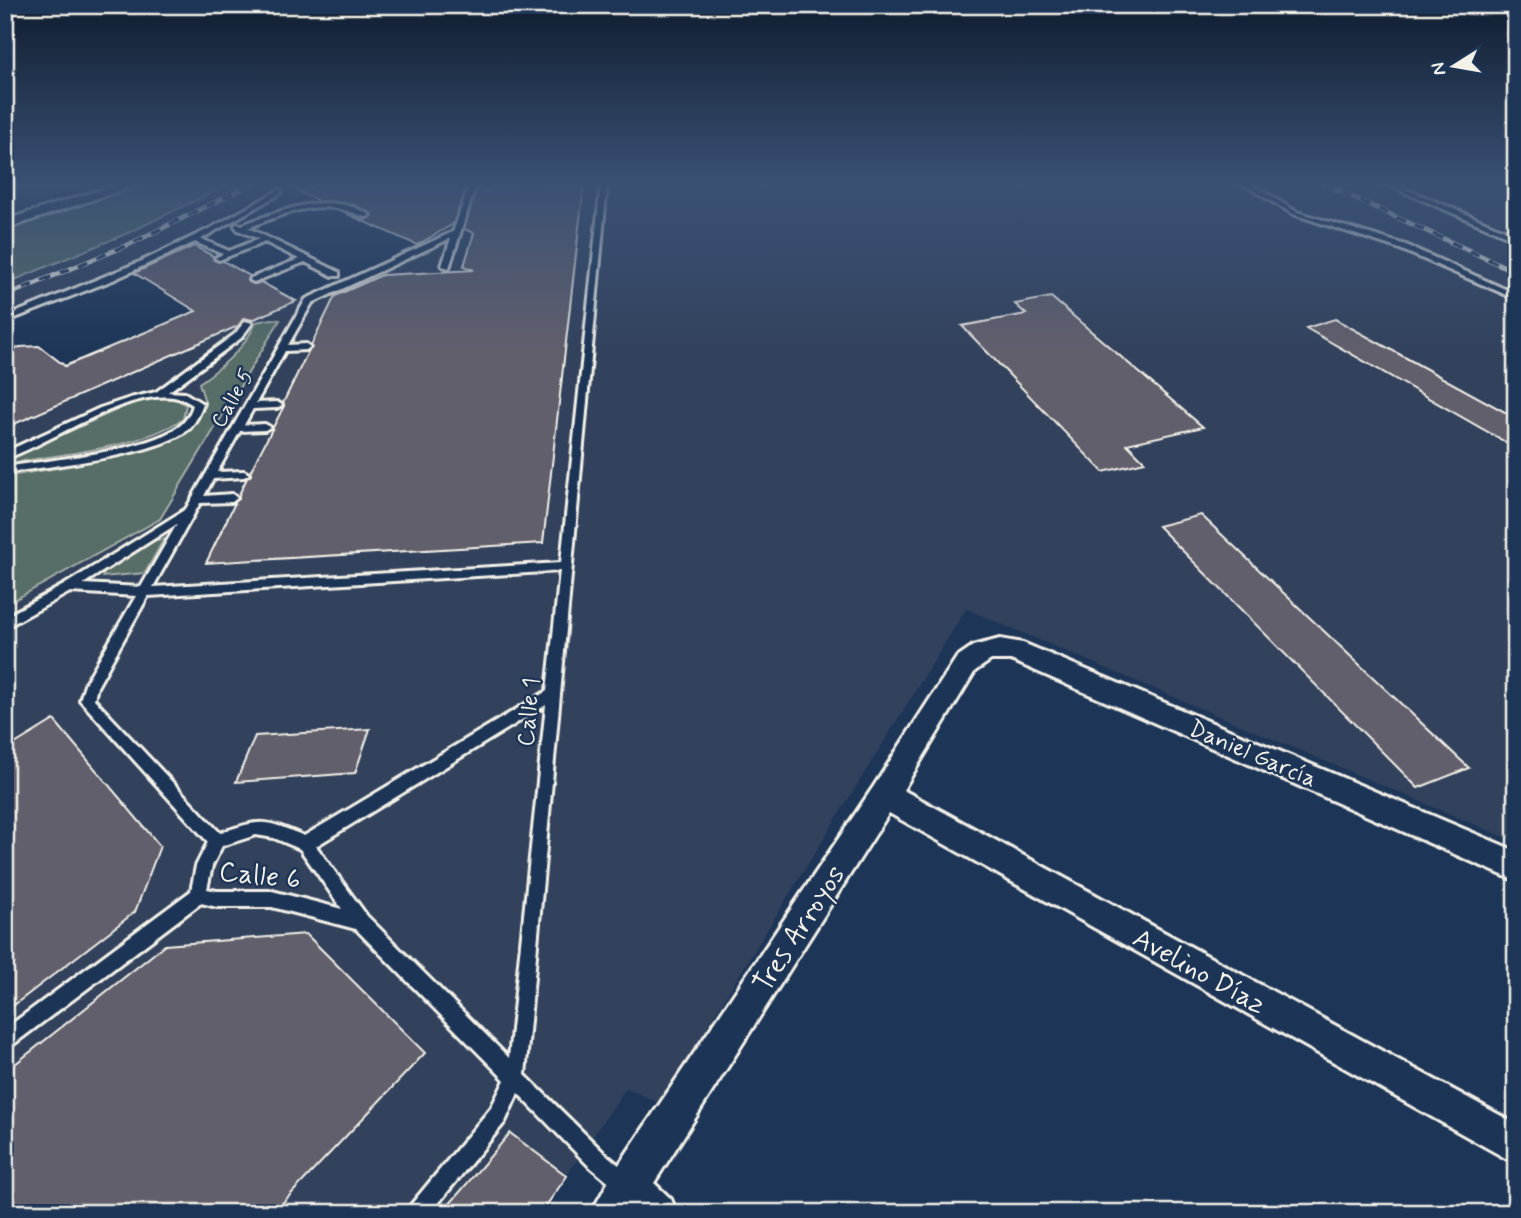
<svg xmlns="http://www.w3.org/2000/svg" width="1521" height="1218" font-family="Mynerve,sans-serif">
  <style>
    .built { fill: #32425d }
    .green { fill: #576d68; stroke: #a6afa8; stroke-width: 2 }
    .building { fill: #625f6c; stroke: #f4f1e8; stroke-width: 2 }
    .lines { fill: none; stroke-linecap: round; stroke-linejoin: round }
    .service-casing { stroke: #f4f1e8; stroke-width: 6 }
    .minor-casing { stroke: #f4f1e8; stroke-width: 6 }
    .service { fill: #1d3557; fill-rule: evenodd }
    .minor { fill: #1d3557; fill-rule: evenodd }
    .rail-casing { stroke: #f4f1e8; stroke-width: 5 }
    .rail { stroke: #1d3557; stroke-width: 3.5; stroke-dasharray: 10; stroke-linecap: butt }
    .labels { text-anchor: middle; stroke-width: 5; stroke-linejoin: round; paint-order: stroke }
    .far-street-label { font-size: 21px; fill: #f4f1e8; stroke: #1d3557 }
    .street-label { font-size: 24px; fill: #f4f1e8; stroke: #1d3557 }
    .near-street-label { font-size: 28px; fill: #f4f1e8; stroke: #1d3557 }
  </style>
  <rect width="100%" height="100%" fill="#1d3557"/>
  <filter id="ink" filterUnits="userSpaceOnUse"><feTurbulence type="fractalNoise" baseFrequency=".0143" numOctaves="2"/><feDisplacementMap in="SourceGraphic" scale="14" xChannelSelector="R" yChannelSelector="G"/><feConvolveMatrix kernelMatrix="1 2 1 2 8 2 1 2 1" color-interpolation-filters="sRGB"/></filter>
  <g filter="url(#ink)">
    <!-- built -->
    <g class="built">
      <polygon points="230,184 278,184 185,237 33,309 19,306 5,311 5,285 130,232"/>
      <polygon points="353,184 1500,184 1516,216 1516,842 966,609 660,1103 626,1088 541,1213 5,1213 5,427 406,252 450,224"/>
    </g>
    <!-- green -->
    <g class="green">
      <polygon points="148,184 230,184 130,232 5,284 5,230"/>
      <path d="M272,319L280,320L160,519L5,605V477C47,469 168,454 195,424C199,419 202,411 206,405L199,383C221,368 246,348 256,322Z"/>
      <path d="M155,398L176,399L186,405L183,419C136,449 71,452 17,462L11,460L15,456L134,402Z"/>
      <polygon points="164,539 145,573 103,577 104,572 156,540"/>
    </g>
    <!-- building -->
    <g class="building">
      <polygon points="321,184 463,184 467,185 453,224 417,245 347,214 365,220 372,216 355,205 319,201 299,192"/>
      <polygon points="490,184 584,184 543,543 206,563 247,478 251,475 250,472 284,406 283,403 335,296 382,275 474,270 464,266 474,233 464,229 477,188 487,191"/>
      <polygon points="194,246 213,256 214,260 223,261 250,276 249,282 255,284 261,282 296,301 252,320 244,318 238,326 5,428 5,352 20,347 39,346 65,366 196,311 134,273"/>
      <polygon points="1051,297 1203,427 1127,444 1145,462 1103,472 962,326 1026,314 1015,304"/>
      <polygon points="1335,319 1516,418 1516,448 1306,328"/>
      <polygon points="1201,515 1469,768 1418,788 1158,526"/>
      <polygon points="54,720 160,846 135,912 5,1012 5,750"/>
      <polygon points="370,729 355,773 236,782 255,736"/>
      <polygon points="306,934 425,1053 273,1213 5,1213 5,1072 165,945"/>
      <polygon points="510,1133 567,1176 541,1213 442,1213"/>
    </g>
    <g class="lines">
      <!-- service casing -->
      <g class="service-casing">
        <g id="service">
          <path d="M470,184H476L449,268L442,266L451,238L312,303L288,345L306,344L310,347L306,350L285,351L256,403L277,402L282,405L277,408L253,409L244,425L265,424L270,427L265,430L240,431L217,472L244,471L249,474L244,477L213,479L204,496L232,494L237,498L232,502L200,503L153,587L561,563L601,184H607L525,1075L602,1151L633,1177L636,1184L633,1191L626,1194L619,1191L588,1165L518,1093L505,1122L430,1213H407L410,1206L491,1108L505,1080L356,929L272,907H217L201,903L11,1046L5,1049V1029L191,891L196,866L208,842L80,700L86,682L136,596L70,592L5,628V617L64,585L186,509L306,299L453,232ZM177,524L141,587L83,584ZM560,571L547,691L304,836C263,819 262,819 220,833L94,699L97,687L148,596ZM546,705L509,1058L367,916L316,846ZM256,835L274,838L300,849L342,909L272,891H217L207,889L212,866L222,846Z"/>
          <polygon points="1243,184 1251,184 1297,212 1406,245 1516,294 1516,299 1400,249 1293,214"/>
          <polygon points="1385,184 1394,184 1516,235 1516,240"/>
          <path d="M279,190L282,192L281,193L201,239L229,251L259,239L238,230L235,226L236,224L242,225C282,210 329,190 370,215L366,217C355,214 345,209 334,208C304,204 275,217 248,228L339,272V276H333L305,262L254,282L250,280L251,278L299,259L265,242L219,260L215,258L223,254L195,242L113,280L5,322V317L142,261L211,228Z"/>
          <path d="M245,321L252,323L241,338L168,392L185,393L203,404C200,413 196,421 190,428C159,456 48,466 5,473V467C48,460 152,451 182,424C188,418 191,412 193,405C188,402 183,399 178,398C129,387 52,443 5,459V452L100,408L130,398L156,392L235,334Z"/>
        </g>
      </g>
      <!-- minor casing -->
      <g class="minor-casing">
        <g id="minor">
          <polygon points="119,184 139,184 5,229 5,220"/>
          <polygon points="1000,639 1023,643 1516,851 1516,881 1011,660 991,660 975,671 903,790 1516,1124 1516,1164 889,813 654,1183 671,1199 677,1213 591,1213 614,1172 874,786 957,657 973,646"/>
        </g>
      </g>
      <!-- service -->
      <use href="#service" class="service"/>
      <!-- minor -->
      <use href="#minor" class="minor"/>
      <!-- rail casing -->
      <g class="rail-casing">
        <g id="rail">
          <polyline points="1324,184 1516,272"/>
          <polyline points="5,296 130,244 252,184"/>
        </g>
      </g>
      <!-- rail -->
      <use href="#rail" class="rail"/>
    </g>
  </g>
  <!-- sky -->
  <linearGradient id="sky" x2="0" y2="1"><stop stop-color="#101d30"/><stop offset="0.52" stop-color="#3a5174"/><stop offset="1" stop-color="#3a5174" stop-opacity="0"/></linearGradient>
  <rect width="1521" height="354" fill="url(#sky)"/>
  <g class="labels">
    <!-- far-street labels -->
    <g class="far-street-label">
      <text transform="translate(232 398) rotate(-60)" y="7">Calle 5</text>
    </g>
    <!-- street labels -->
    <g class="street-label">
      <text transform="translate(528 712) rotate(-85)" y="8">Calle 1</text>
      <text transform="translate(1253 753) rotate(23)" y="8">Daniel García</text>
    </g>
    <!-- near-street labels -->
    <g class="near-street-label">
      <text transform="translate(260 874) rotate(6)" y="10">Calle 6</text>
      <text transform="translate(798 928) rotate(-57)" y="10">Tres Arroyos</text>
      <text transform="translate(1200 970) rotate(29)" y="10">Avelino Díaz</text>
    </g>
  </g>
  <!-- margin -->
  <rect width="1521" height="1218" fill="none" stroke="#1d3557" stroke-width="28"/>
  <rect x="14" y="14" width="1493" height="1190" fill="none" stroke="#f4f1e8" stroke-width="2.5" filter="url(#ink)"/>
  <!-- north arrow -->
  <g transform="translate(1454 66) rotate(259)" stroke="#1d3557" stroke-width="5" paint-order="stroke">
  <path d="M0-5L12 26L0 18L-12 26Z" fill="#f4f1e8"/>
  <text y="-10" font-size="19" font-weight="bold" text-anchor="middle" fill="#f4f1e8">N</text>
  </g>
</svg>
